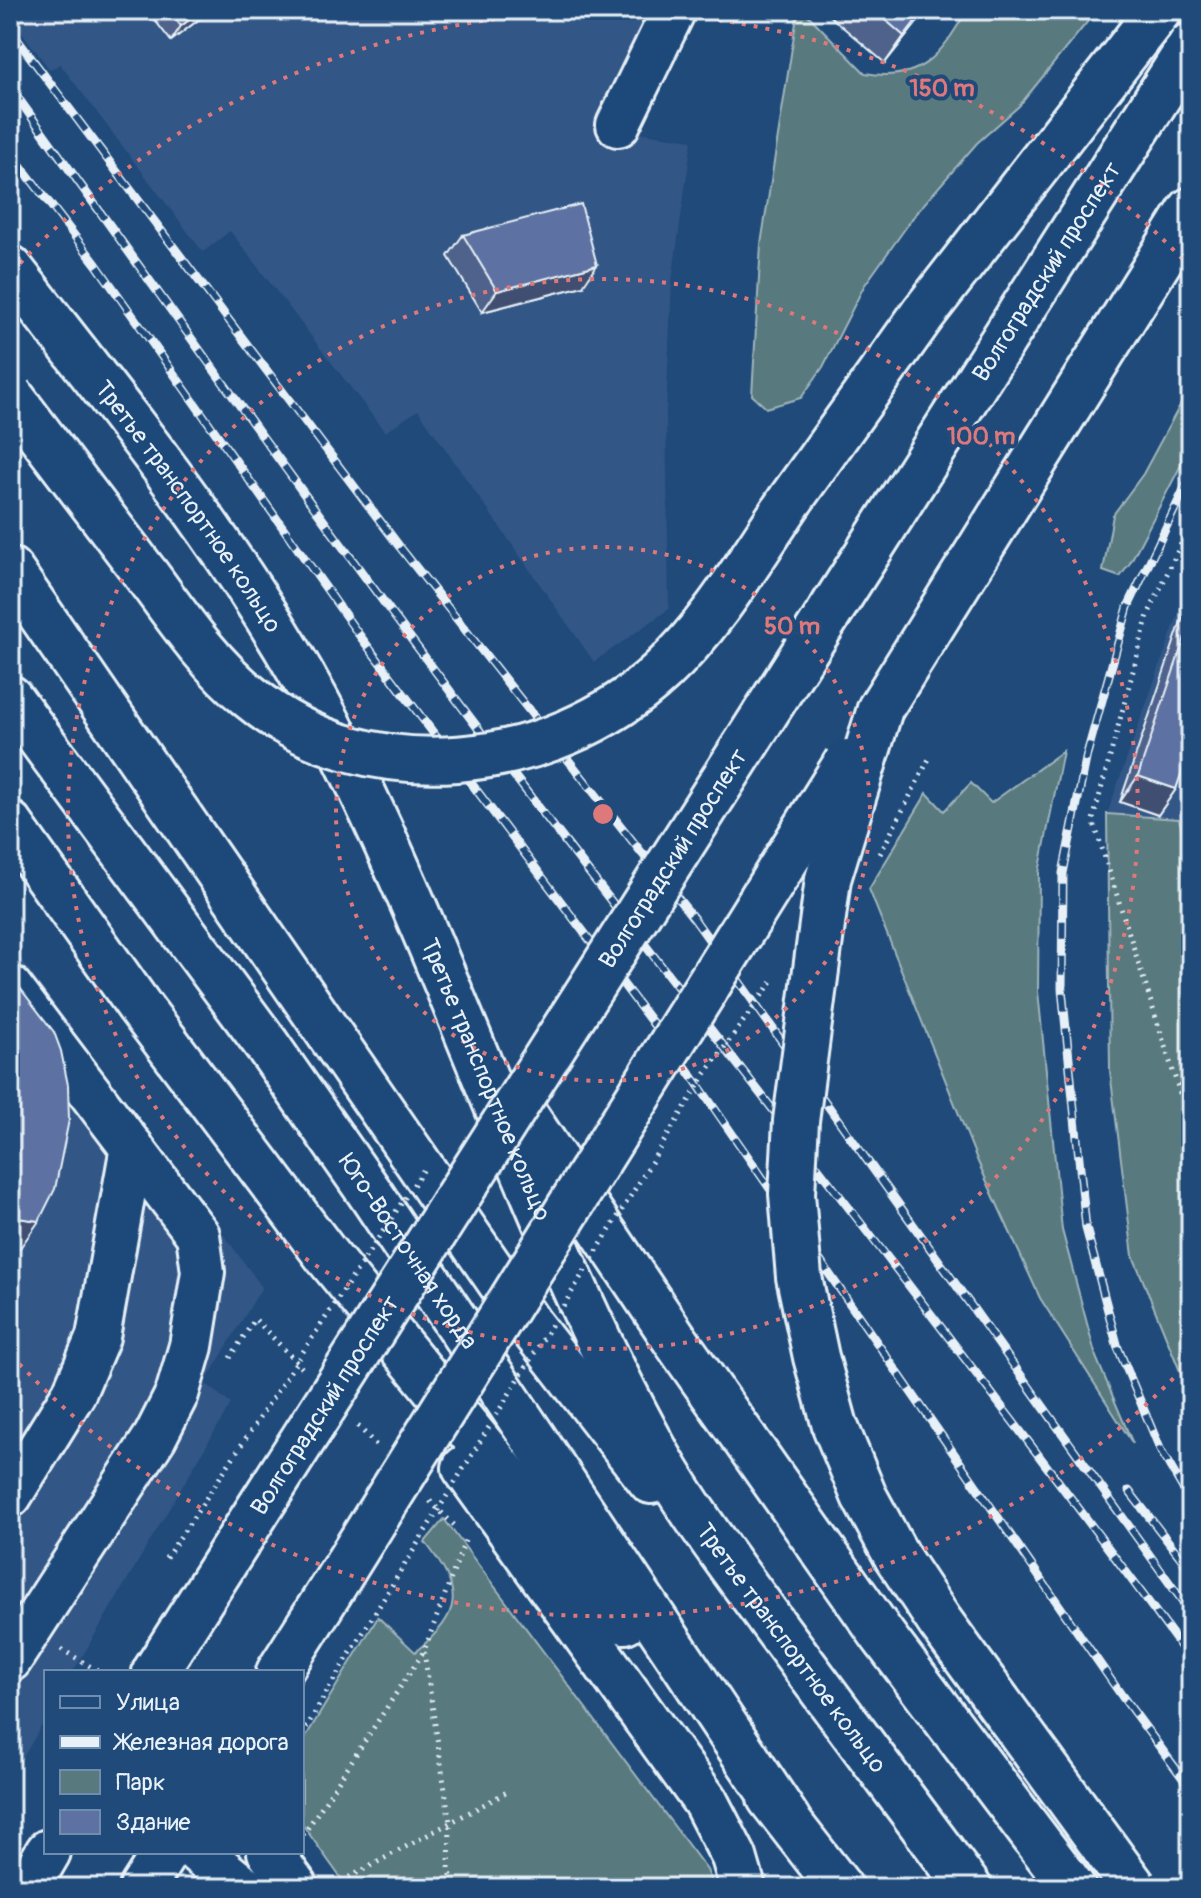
<svg xmlns="http://www.w3.org/2000/svg" width="1201" height="1898" font-family="Pangolin,sans-serif">
  <style>
    .built { fill: #325686 }
    .green { fill: #58797e; stroke: #a0b5bb; stroke-width: 2 }
    .lines { fill: none; stroke-linecap: round; stroke-linejoin: round }
    .minor-casing { stroke: #e8f1f8; stroke-width: 48 }
    .major-casing { stroke: #e8f1f8; stroke-width: 50 }
    .path { stroke: #e8f1f8; stroke-width: 5; stroke-dasharray: 2 6; stroke-linecap: butt }
    .minor { stroke: #1f4a7a; stroke-width: 42 }
    .major { stroke: #1f4a7a; stroke-width: 44 }
    .rail-casing { stroke: #e8f1f8; stroke-width: 9 }
    .rail { stroke: #1f4a7a; stroke-width: 6; stroke-dasharray: 18; stroke-linecap: butt }
    .major-bridge-casing { stroke: #e8f1f8; stroke-width: 50; stroke-linecap: butt }
    .path-bridge { stroke: #e8f1f8; stroke-width: 5; stroke-dasharray: 2 6; stroke-linecap: butt }
    .major-bridge { stroke: #1f4a7a; stroke-width: 44 }
    .wall { fill: #50628b; stroke: #e8f1f8; stroke-width: 2 }
    .shaded-wall { fill: #415071; stroke: #e8f1f8; stroke-width: 2 }
    .building { fill: #5d72a2; stroke: #e8f1f8; stroke-width: 2 }
    .ring { fill: none; stroke: #dd787b; stroke-width: 4; stroke-dasharray: 4 8 }
    .labels { text-anchor: middle; stroke-width: 8; stroke-linejoin: round; paint-order: stroke }
    .street-label { font-size: 24px; fill: #e8f1f8; stroke: #1f4a7a }
    .centre { fill: #dd787b; stroke: #1f4a7a; stroke-width: 4 }
    .ring-label { font-size: 24px; text-anchor: middle; font-weight: bold; fill: #dd787b; stroke: #1f4a7a; stroke-width: 8; stroke-linejoin: round; paint-order: stroke }
  </style>
  <rect width="100%" height="100%" fill="#1f4a7a"/>
  <filter id="ink" filterUnits="userSpaceOnUse"><feTurbulence type="fractalNoise" baseFrequency=".0125" numOctaves="2"/><feDisplacementMap in="SourceGraphic" scale="16" xChannelSelector="R" yChannelSelector="G"/><feConvolveMatrix kernelMatrix="1 2 1 2 8 2 1 2 1" color-interpolation-filters="sRGB"/></filter>
  <g filter="url(#ink)">
    <!-- built -->
    <g class="built">
      <polygon points="10,10 657,10 629,131 692,140 672,281 666,412 669,609 594,662 418,410 385,432 230,231 203,252 60,64 50,70 10,16"/>
      <polygon points="1191,578 1191,866 1179,819 1107,814"/>
      <polygon points="10,944 262,1287 205,1383 231,1404 73,1672 46,1672 46,1718 10,1780"/>
    </g>
    <!-- green -->
    <g class="green">
      <path d="M967,10H1097L1019,106L977,143L917,212L864,286L823,367L801,398L766,408L752,395L761,244L797,16L806,13L865,73C921,83 941,55 967,10Z"/>
      <polygon points="1191,385 1191,446 1130,563 1120,577 1103,571 1113,515 1143,474"/>
      <polygon points="1063,751 1039,873 1038,991 1062,1230 1096,1357 1133,1444 1040,1298 978,1162 869,889 927,793 944,811 971,783 991,803"/>
      <polygon points="1107,814 1179,819 1191,866 1191,1398 1133,1256 1110,1071"/>
      <path d="M444,1519L707,1870L714,1888H348L302,1824V1743L378,1617L415,1652C464,1612 463,1591 425,1542Z"/>
    </g>
    <g class="lines">
      <!-- minor casing -->
      <g class="minor-casing">
        <g id="minor">
          <polyline points="618,125 674,10"/>
          <polyline points="10,987 198,1235 203,1272 191,1346 177,1394 155,1437 10,1660"/>
          <polyline points="10,1496 74,1393 98,1337 132,1147"/>
        </g>
      </g>
      <!-- major casing -->
      <g class="major-casing">
        <g id="major">
          <path id="s1" d="M10,268C128,420 253,571 339,744C456,977 532,1228 658,1456C691,1514 732,1567 771,1621C836,1710 903,1799 969,1888"/>
          <polyline points="791,499 923,314 1159,10"/>
          <polyline points="10,570 529,1324 651,1481"/>
          <path id="s2" d="M835,604L1191,45"/>
          <path id="s3" d="M10,698L267,1045L370,1193L788,1820"/>
          <polyline points="880,709 1191,210"/>
          <polyline points="10,824 139,1006 327,1256 625,1621"/>
          <polyline points="517,1103 676,1341 883,1636 1073,1888"/>
          <polyline points="465,1468 705,1801 734,1857 743,1888"/>
          <polyline points="155,1672 239,1540"/>
          <polyline points="279,1672 329,1593"/>
          <polyline points="770,1798 840,1888"/>
          <polyline points="199,1852 243,1888"/>
          <polyline points="270,1852 296,1888"/>
          <polyline points="27,1888 48,1852"/>
          <polyline points="142,1888 165,1852"/>
        </g>
      </g>
      <!-- path -->
      <g class="path">
        <polyline points="1191,522 1148,615 1093,820 1191,1128"/>
        <polyline points="880,854 931,755"/>
        <polyline points="230,1358 255,1319 304,1370"/>
        <polyline points="358,1426 376,1445"/>
        <polyline points="430,1501 454,1525"/>
        <polyline points="166,1558 197,1512"/>
        <polyline points="61,1649 98,1671"/>
        <polyline points="424,1652 450,1823 449,1869 455,1888"/>
        <polyline points="302,1735 329,1688"/>
        <polyline points="303,1835 424,1651 466,1538"/>
        <polyline points="335,1885 507,1792"/>
      </g>
      <!-- minor -->
      <use href="#minor" class="minor"/>
      <!-- major -->
      <use href="#major" class="major"/>
      <!-- rail casing -->
      <g class="rail-casing">
        <g id="rail">
          <polyline points="10,30 399,546 695,920 1191,1613"/>
          <path d="M10,87C174,314 336,542 506,765C735,1063 969,1357 1191,1660"/>
          <polyline points="10,152 96,264 357,632 685,1066 1122,1696 1191,1789"/>
          <polyline points="1191,475 1128,607 1087,754 1063,873 1062,989 1086,1228 1118,1348 1161,1451 1191,1502"/>
          <polyline points="1129,1491 1191,1571"/>
        </g>
      </g>
      <!-- rail -->
      <use href="#rail" class="rail"/>
      <!-- major-bridge casing -->
      <g class="major-bridge-casing">
        <g id="major-bridge">
          <path d="M10,395C55,455 100,514 145,573C177,616 208,663 250,697C367,795 554,772 661,672C713,624 751,558 791,499"/>
          <polyline points="880,709 828,879 796,1121 792,1194 799,1277 816,1357 835,1426 864,1496 897,1557 940,1622 1134,1888"/>
          <path id="s4" d="M239,1540L835,604"/>
          <polyline points="329,1593 847,762"/>
        </g>
      </g>
      <!-- path-bridge -->
      <g class="path-bridge">
        <polyline points="197,1512 424,1169"/>
        <polyline points="329,1688 706,1073 773,980"/>
      </g>
      <!-- major-bridge -->
      <use href="#major-bridge" class="major-bridge"/>
    </g>
    <!-- wall -->
    <g class="wall">
      <polygon points="147,10 211,10 171,41"/>
      <polygon points="827,10 927,10 885,63 825,12"/>
      <polygon points="463,235 583,286 482,312 448,256"/>
      <polygon points="1191,592 1191,745 1176,789 1158,815 1120,802"/>
    </g>
    <!-- shaded-wall -->
    <g class="shaded-wall">
      <polygon points="202,10 211,10 171,41 181,26"/>
      <polygon points="924,10 927,10 885,63 904,36"/>
      <polygon points="597,265 583,286 482,312 497,291"/>
      <polygon points="1138,776 1176,789 1158,815 1120,802"/>
      <polygon points="10,1217 39,1221 20,1248 10,1246"/>
    </g>
    <!-- building -->
    <g class="building">
      <polygon points="168,10 202,10 181,26"/>
      <polygon points="874,10 924,10 904,36"/>
      <polygon points="581,204 597,265 497,291 463,235"/>
      <polygon points="1191,619 1191,745 1176,789 1138,776"/>
      <polygon points="10,975 54,1032 61,1051 68,1085 69,1120 55,1189 39,1221 10,1217"/>
    </g>
  </g>
  <!-- distance rings -->
  <g class="ring">
    <circle cx="603" cy="814" r="267"/>
    <circle cx="603" cy="814" r="535"/>
    <path d="M1190 1361A802 802 0 0 1 12 1356M12 272A802 802 0 0 1 1190 267"/>
  </g>
  <g class="labels">
    <!-- street labels -->
    <g class="street-label">
      <text dy="8" stroke="none"><textPath href="#s2" startOffset="394">Волгоградский проспект</textPath></text>
      <text dy="8" stroke="none"><textPath href="#s1" startOffset="298">Третье транспортное кольцо</textPath></text>
      <text dy="8" stroke="none"><textPath href="#s4" startOffset="808">Волгоградский проспект</textPath></text>
      <text dy="8" stroke="none"><textPath href="#s1" startOffset="946">Третье транспортное кольцо</textPath></text>
      <text dy="8" stroke="none"><textPath href="#s3" startOffset="682">Юго-Восточная хорда</textPath></text>
      <text dy="8" stroke="none"><textPath href="#s4" startOffset="160">Волгоградский проспект</textPath></text>
      <text dy="8" stroke="none"><textPath href="#s1" startOffset="1594">Третье транспортное кольцо</textPath></text>
    </g>
  </g>
  <circle cx="603" cy="814" r="12" class="centre"/>
  <g class="ring-label">
    <text x="942" y="96">150 m</text>
    <text x="981" y="444">100 m</text>
    <text x="792" y="634">50 m</text>
  </g>
  <!-- margin -->
  <rect width="1201" height="1898" fill="none" stroke="#1f4a7a" stroke-width="40"/>
  <rect x="20" y="20" width="1161" height="1858" fill="none" stroke="#e8f1f8" stroke-width="3" filter="url(#ink)"/>
  <!-- legend -->
  <rect x="44" y="1670" width="260" height="184" fill="#1f4a7a" stroke="#6f8dac" stroke-width="2"/>
  <rect x="60" y="1696" width="40" height="12" fill="#1f4a7a" stroke="#6f8dac" stroke-width="2"/>
  <text x="116" y="1710" font-size="24" fill="#e8f1f8">Улица</text>
  <rect x="60" y="1736" width="40" height="12" fill="#e8f1f8" stroke="#6f8dac" stroke-width="2"/>
  <text x="116" y="1750" font-size="24" fill="#e8f1f8">Железная дорога</text>
  <rect x="60" y="1770" width="40" height="24" fill="#58797e" stroke="#6f8dac" stroke-width="2"/>
  <text x="116" y="1790" font-size="24" fill="#e8f1f8">Парк</text>
  <rect x="60" y="1810" width="40" height="24" fill="#5d72a2" stroke="#6f8dac" stroke-width="2"/>
  <text x="116" y="1830" font-size="24" fill="#e8f1f8">Здание</text>
</svg>
